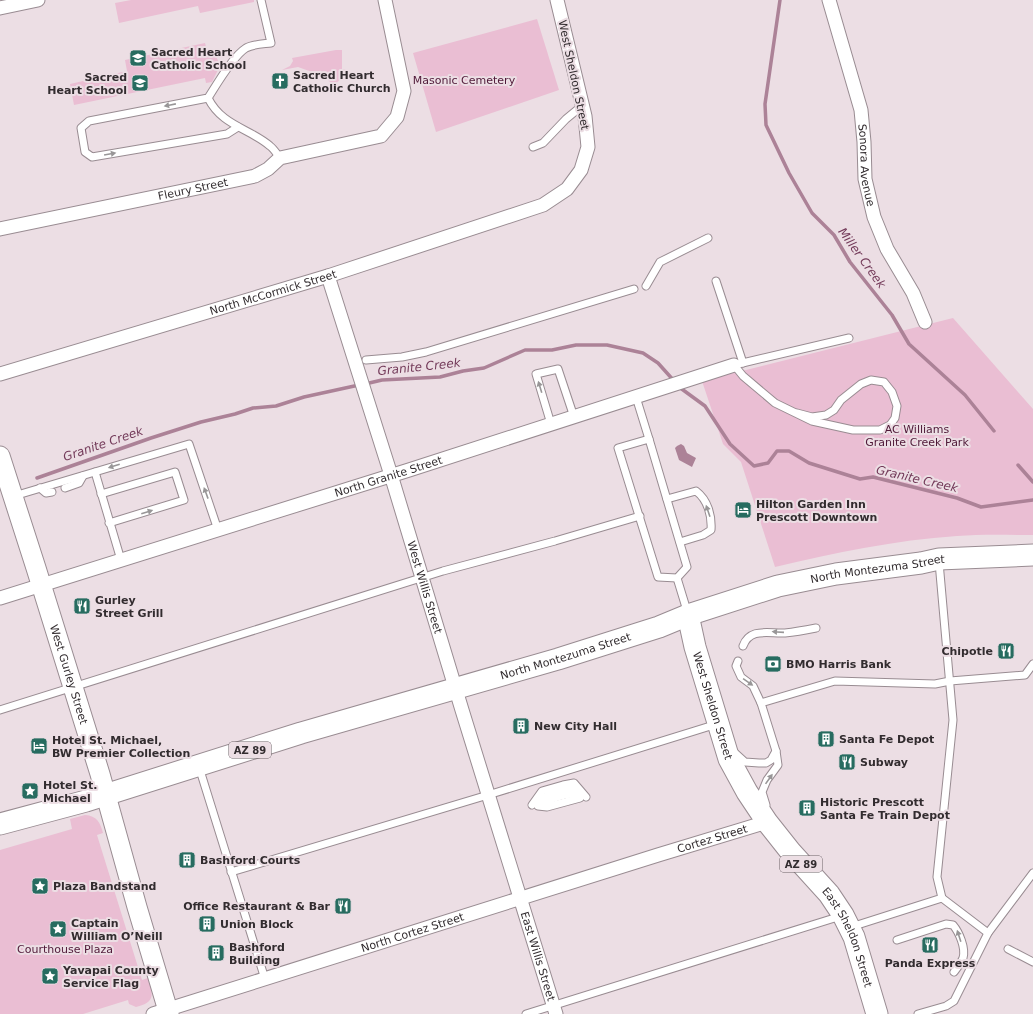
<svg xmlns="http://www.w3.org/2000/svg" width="1033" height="1014" font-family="'DejaVu Sans',sans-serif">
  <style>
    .green { fill: #eabed3 }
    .water { fill: #ac8297 }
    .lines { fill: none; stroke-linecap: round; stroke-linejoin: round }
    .stream { stroke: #ac8297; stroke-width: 3.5 }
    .service-casing { stroke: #998c92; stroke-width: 9 }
    .minor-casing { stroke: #998c92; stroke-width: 15 }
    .secondary-casing { stroke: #998c92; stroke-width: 21 }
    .primary-casing { stroke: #998c92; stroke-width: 23 }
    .service { stroke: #fff; stroke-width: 7 }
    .minor { stroke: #fff; stroke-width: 13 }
    .secondary { stroke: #fff; stroke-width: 19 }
    .primary { stroke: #fff; stroke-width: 21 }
    .oneway { fill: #989697 }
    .labels { text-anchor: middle; stroke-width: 4; stroke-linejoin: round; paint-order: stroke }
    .shield { fill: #ecdee4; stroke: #6a6165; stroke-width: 1 }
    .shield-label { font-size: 10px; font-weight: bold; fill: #322c2f }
    .poi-label { font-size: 11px; font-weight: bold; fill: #322c2f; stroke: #ecdee4; text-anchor: start }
    .street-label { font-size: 11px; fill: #322c2f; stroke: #ecdee4 }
    .park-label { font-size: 11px; fill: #4f1938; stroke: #ecdee4 }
    .water-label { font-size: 12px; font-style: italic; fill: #733a59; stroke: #ecdee4 }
  </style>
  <rect width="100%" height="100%" fill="#ecdee4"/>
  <!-- green -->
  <g class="green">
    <polygon points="131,0 254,0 254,2 200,13 198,6 119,23 115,3"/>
    <polygon points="537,19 559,90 436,132 413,53"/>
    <polygon points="205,43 208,54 215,53 220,66 212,82 206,83 205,78 74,105 70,84 127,71 125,60"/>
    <polygon points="336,50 342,50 342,69 347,69 346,74 333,86 326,77 298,67 282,70 290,66 293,61 292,58"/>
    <path d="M953,318L1033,409V535C1008,535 982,534 957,536C895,540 835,553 775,567L741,462L723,444L702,381Z"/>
    <path d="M85,815C97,816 100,822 103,833L97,835L142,980L148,978C153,995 156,1002 136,1007L129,1004L128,1000L83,1014H0V850L72,829L70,819Z"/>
  </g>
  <!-- water -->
  <polygon class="water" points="681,444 684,446 687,453 696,458 692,467 679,460 675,448 677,446"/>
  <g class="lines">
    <!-- stream -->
    <g class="stream">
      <polyline points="780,0 765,104 766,125 789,173 812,213 834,235 850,262 892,315 909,344 965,395 994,431"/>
      <polyline points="365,384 382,380 440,377 463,371 484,368 525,350 552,350 576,345 607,345 643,353 658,363 675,382"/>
      <polyline points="679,387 705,406 730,444 754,466 768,463 777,451 789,451 809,463 860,479 873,477 957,498 981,507 1033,500"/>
      <polyline points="1018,465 1033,482"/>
      <polyline points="37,478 151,438 201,422 235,414 253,408 276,406 304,397 359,385"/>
    </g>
    <!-- service casing -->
    <g class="service-casing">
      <g id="service">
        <path d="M208,98C222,126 249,128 270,146C274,149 277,154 280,158"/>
        <path d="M238,127L227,134L92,157L85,152L81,128L89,121L208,98C217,84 233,56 246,48C253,44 263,44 271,43L261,0"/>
        <polyline points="533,147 543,143 566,119 583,105"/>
        <polyline points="716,281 743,363"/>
        <polyline points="646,286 660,262 708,238"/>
        <polyline points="366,360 402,357 426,352 634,289"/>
        <polyline points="636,397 649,439"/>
        <polyline points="797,413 812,417 826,415 834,410 841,400 861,384 871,380 884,382 892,392 897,406 895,418 890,425 880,430 853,430 812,421 775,403 743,376 734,365 849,338"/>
        <polyline points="551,424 536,374 558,369 574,417"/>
        <polygon points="649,439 687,567 677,578 658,577 618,448"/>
        <polyline points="95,472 121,560"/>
        <polyline points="40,488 46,493 52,492"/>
        <polyline points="65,488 79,483 83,476"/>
        <polyline points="101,494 175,472 184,500 109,523"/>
        <polyline points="14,496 189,444 218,530"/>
        <path d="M667,499L696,491C708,500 712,516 711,530L703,535L680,542"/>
        <polyline points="677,578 688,614"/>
        <path d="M743,646C750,627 769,634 785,633C795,632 806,630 816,628"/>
        <polyline points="738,661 736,666 741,677 753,686 761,703"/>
        <polyline points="0,710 443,571 555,541 640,516"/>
        <polyline points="734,752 745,762 759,763 766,763 771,760 776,751"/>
        <polyline points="199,767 265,979"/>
        <path d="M538,801C545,796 565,787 574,789C575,789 579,792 579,793"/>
        <path d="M536,804C550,801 567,791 580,795"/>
        <polyline points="532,805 542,791 563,785 574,783 586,797"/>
        <polyline points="766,805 762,792 767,780 778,765 776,751 761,703 835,681 935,684 950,681 1025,675 1033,664"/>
        <polyline points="538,806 547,807 580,798"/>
        <polyline points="231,872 488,795 717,724"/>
        <polyline points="942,898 988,933"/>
        <polyline points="851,927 942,898 937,877 953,720 939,562"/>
        <path d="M897,940L946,924L953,925C959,932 966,948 963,958C961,963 957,968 954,972"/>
        <polyline points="1008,949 1033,962"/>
        <polyline points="526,1014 841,916"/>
        <polyline points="918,1014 946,1006 954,1001 988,933 1033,873"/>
      </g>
    </g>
    <!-- minor casing -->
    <g class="minor-casing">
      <g id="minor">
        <path id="s1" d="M829,0L861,110L864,142L865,179L874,217L887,249L913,293L925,322"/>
        <polyline points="0,8 38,0"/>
        <path id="s2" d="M0,229L255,176L268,169L280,158L381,136L397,117L404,91L385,0"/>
        <path id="s3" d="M328,276L391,475L462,710L556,1014"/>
        <path id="s4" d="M0,374L328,276L543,205L567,189L581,170L588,147L585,116L557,0"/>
        <path id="s5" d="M0,598L409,470L734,365"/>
        <path id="s6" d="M153,1014L658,855L767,822"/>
      </g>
    </g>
    <!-- secondary casing -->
    <g class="secondary-casing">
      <g id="secondary">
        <path id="s7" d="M0,456L36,568L100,774L137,907L169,1014"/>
      </g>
    </g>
    <!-- primary casing -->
    <g class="primary-casing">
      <g id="primary">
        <path id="s8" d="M688,615L695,647L729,759L747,792L767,822L790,851L829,894L843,915L854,937L877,1014"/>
        <path id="s9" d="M0,824L86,801L301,733L558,659L659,627L688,615L778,586L836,574L921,563L939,559L1033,555"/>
      </g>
    </g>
    <!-- service -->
    <use href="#service" class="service"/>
    <!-- minor -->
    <use href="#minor" class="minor"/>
    <!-- secondary -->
    <use href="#secondary" class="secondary"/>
    <!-- primary -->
    <use href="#primary" class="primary"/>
  </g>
  <!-- one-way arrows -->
  <defs><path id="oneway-solid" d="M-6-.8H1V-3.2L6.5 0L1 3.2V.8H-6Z"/></defs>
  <g class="oneway">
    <use href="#oneway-solid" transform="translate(170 105) rotate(169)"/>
    <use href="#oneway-solid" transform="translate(110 154) rotate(-10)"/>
    <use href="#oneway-solid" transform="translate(540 387) rotate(-107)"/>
    <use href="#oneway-solid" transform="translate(114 466) rotate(163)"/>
    <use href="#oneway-solid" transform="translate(206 493) rotate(-110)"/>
    <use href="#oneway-solid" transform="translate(708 511) rotate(-109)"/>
    <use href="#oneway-solid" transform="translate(147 512) rotate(-17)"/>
    <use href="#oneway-solid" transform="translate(778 632) rotate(-176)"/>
    <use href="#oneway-solid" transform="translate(748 682) rotate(35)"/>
    <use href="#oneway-solid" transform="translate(769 779) rotate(-55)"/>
    <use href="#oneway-solid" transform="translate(959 936) rotate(-108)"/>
  </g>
  <!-- icons -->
  <defs>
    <g id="school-square" transform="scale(0.9)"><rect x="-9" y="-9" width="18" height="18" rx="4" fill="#276c60" stroke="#ecdee4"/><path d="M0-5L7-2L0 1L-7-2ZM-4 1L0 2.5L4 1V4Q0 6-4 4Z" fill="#fff"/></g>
    <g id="church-square" transform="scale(0.9)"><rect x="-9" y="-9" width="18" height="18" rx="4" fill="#276c60" stroke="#ecdee4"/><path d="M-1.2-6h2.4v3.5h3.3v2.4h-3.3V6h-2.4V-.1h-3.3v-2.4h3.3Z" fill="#fff"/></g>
    <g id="hotel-square" transform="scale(0.9)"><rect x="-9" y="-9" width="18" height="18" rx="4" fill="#276c60" stroke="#ecdee4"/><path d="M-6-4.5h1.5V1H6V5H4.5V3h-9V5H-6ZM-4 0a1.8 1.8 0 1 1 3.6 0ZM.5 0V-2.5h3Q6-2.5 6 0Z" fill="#fff"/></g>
    <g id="restaurant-square" transform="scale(0.9)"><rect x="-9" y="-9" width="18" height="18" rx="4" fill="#276c60" stroke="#ecdee4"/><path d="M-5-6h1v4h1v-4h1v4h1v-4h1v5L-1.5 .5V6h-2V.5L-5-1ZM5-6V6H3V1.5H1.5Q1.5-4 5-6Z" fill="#fff"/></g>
    <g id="bank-square" transform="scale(0.9)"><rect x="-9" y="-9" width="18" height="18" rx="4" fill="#276c60" stroke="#ecdee4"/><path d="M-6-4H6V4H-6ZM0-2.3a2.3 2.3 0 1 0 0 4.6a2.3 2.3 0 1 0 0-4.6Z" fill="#fff"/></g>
    <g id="building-square" transform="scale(0.9)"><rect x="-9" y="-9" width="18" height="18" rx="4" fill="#276c60" stroke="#ecdee4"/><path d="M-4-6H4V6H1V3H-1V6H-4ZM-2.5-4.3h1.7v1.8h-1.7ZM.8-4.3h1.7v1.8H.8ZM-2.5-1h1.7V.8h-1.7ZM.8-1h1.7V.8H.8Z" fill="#fff"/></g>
    <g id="sight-square" transform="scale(0.9)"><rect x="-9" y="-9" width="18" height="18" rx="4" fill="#276c60" stroke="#ecdee4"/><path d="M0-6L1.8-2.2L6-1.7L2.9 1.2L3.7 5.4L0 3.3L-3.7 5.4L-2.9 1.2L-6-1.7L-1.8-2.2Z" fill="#fff"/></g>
  </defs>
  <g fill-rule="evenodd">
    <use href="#school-square" x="138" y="58"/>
    <use href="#church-square" x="280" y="81"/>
    <use href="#school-square" x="140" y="83"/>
    <use href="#hotel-square" x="743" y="510"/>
    <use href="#restaurant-square" x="82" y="606"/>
    <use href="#restaurant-square" x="1006" y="651"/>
    <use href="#bank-square" x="773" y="664"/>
    <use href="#building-square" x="521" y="726"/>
    <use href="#building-square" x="826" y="739"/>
    <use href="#hotel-square" x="39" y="746"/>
    <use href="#restaurant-square" x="847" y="762"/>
    <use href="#sight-square" x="30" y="791"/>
    <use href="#building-square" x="807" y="808"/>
    <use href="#building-square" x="187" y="860"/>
    <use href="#sight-square" x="40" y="886"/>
    <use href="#restaurant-square" x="343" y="906"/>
    <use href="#building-square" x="207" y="924"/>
    <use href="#sight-square" x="58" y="929"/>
    <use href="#restaurant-square" x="930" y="945"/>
    <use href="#building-square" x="216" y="953"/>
    <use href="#sight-square" x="50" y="976"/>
  </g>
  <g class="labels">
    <!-- shield labels -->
    <g class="shield">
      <rect x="229" y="742" width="42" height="16" rx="3"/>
      <rect x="780" y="856" width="42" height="16" rx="3"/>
    </g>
    <g class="shield-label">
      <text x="250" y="754">AZ 89</text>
      <text x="801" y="868">AZ 89</text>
    </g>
    <!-- poi labels -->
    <g class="poi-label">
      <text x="151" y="56">Sacred Heart<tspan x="151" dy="13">Catholic School</tspan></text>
      <text x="293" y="79">Sacred Heart<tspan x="293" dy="13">Catholic Church</tspan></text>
      <text x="127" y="81" text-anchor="end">Sacred<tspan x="127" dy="13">Heart School</tspan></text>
      <text x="756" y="508">Hilton Garden Inn<tspan x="756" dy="13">Prescott Downtown</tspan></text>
      <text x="95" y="604">Gurley<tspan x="95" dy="13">Street Grill</tspan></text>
      <text x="993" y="655" text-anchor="end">Chipotle</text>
      <text x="786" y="668">BMO Harris Bank</text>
      <text x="534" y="730">New City Hall</text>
      <text x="839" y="743">Santa Fe Depot</text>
      <text x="52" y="744">Hotel St. Michael,<tspan x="52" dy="13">BW Premier Collection</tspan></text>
      <text x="860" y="766">Subway</text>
      <text x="43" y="789">Hotel St.<tspan x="43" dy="13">Michael</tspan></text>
      <text x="820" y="806">Historic Prescott<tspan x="820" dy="13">Santa Fe Train Depot</tspan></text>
      <text x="200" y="864">Bashford Courts</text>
      <text x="53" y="890">Plaza Bandstand</text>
      <text x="330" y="910" text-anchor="end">Office Restaurant &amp; Bar</text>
      <text x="71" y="927">Captain<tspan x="71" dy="13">William O’Neill</tspan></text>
      <text x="220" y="928">Union Block</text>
      <text x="229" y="951">Bashford<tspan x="229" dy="13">Building</tspan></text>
      <text x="930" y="967" text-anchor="middle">Panda Express</text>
      <text x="63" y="974">Yavapai County<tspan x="63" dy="13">Service Flag</tspan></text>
    </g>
    <!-- street labels -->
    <g class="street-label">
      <text transform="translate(574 75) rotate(78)" y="4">West Sheldon Street</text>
      <text dy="4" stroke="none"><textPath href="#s1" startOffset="170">Sonora Avenue</textPath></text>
      <text dy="4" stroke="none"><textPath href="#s2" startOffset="197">Fleury Street</textPath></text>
      <text dy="4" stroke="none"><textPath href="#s4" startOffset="285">North McCormick Street</textPath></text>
      <text dy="4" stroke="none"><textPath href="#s5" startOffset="407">North Granite Street</textPath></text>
      <text dy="4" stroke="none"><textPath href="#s9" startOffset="915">North Montezuma Street</textPath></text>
      <text dy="4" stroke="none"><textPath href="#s3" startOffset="326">West Willis Street</textPath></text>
      <text dy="4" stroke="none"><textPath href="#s9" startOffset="590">North Montezuma Street</textPath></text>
      <text dy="4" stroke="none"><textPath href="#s7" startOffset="229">West Gurley Street</textPath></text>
      <text dy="4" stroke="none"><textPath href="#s8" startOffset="94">West Sheldon Street</textPath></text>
      <text dy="4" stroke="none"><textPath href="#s6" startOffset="586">Cortez Street</textPath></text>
      <text dy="4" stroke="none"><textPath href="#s6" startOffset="272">North Cortez Street</textPath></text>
      <text dy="4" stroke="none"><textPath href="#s8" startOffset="366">East Sheldon Street</textPath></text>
      <text dy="4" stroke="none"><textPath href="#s3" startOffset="712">East Willis Street</textPath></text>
    </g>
    <!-- park labels -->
    <g class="park-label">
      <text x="464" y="84">Masonic Cemetery</text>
      <text x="917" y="433">AC Williams<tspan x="917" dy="13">Granite Creek Park</tspan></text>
      <text x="65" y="953">Courthouse Plaza</text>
    </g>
    <!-- water labels -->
    <g class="water-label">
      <text transform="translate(862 258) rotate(54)" y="4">Miller Creek</text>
      <text transform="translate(419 367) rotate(-6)" y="4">Granite Creek</text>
      <text transform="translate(103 444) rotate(-19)" y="4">Granite Creek</text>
      <text transform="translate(917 479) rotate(13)" y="4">Granite Creek</text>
    </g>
  </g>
</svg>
